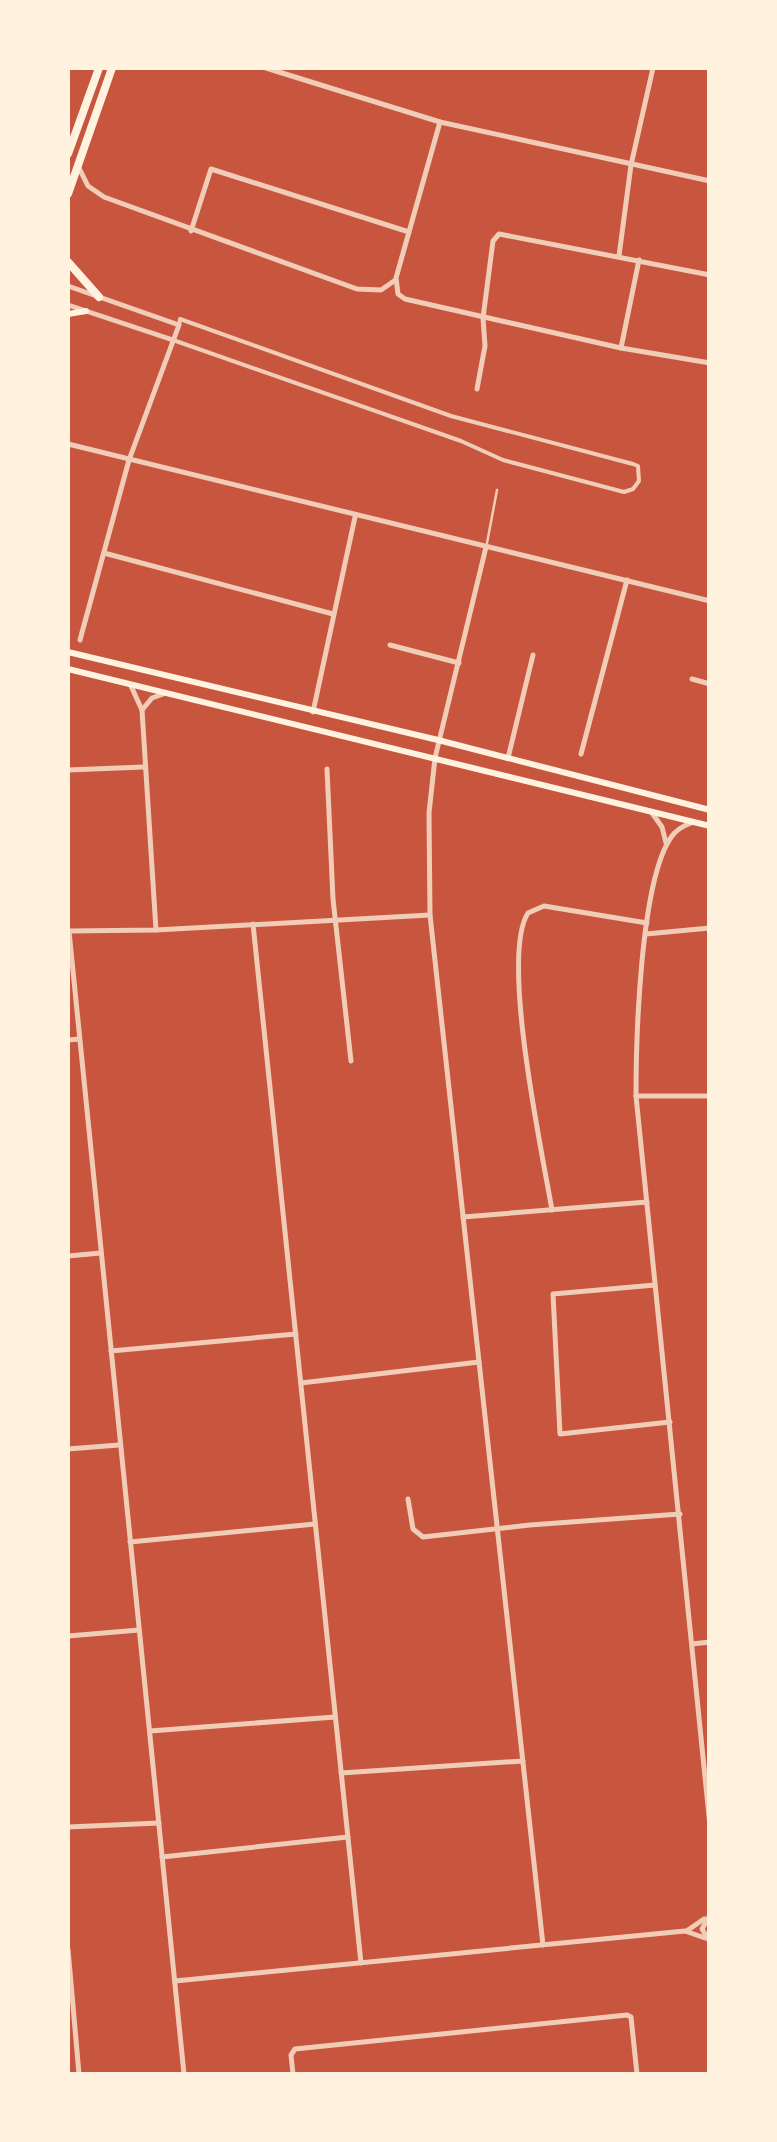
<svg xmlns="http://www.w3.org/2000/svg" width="777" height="2142" font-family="Raleway,sans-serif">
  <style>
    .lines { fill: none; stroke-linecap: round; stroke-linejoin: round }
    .service { stroke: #f1ccb7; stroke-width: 2.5 }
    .pedestrian { stroke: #f1ccb7; stroke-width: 4 }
    .minor { stroke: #f1ccb7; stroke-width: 5 }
    .tertiary { stroke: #f1ccb7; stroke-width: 5 }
    .secondary { stroke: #fff3e0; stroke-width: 6 }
    .primary { stroke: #fff3e0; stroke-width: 8 }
  </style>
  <rect width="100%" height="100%" fill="#c8553d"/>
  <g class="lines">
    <!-- service -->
    <polyline class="service" points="487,543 497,490"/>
    <!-- pedestrian -->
    <polyline class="pedestrian" points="173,340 461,441 503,460 624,492 633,489 639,481 638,466 633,464 451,416 180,319 179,325"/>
    <!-- minor -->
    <g class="minor">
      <polyline points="440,122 396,278 398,294 405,299 621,348 710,363"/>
      <polyline points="78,166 88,186 104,197 357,289 381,290 394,281"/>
      <polyline points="191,231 211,169 409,232"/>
      <polyline points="619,256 631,165 653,68"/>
      <polyline points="68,286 179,325 129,460 80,640"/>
      <polyline points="68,305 173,340"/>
      <polyline points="621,348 639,260"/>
      <polyline points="477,389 485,346 483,318 493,241 499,234 710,275"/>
      <polyline points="68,444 710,601"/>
      <polyline points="486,547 435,758 429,813 430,915 543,1945"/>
      <polyline points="104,553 333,614"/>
      <polyline points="390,645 459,663"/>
      <polyline points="692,679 710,684"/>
      <polyline points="131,686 142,710 156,930"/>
      <polyline points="142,710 152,698 163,694"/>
      <polyline points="313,712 355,517"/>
      <polyline points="581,754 627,580"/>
      <polyline points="508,758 533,655"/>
      <polyline points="327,769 333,899 351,1061"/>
      <polyline points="68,770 143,767"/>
      <polyline points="253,924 361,1963"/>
      <polyline points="69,931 184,2074"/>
      <polyline points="69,931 156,930 430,915"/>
      <polyline points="646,934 710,928"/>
      <polyline points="68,1040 79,1039"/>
      <polyline points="636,1096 710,1096"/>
      <path d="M552,1210C542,1152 500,956 528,913L544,906L647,923"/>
      <polyline points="463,1217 647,1202"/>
      <polyline points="68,1256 101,1253"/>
      <polyline points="655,1285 553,1294 560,1434 670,1422"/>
      <polyline points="111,1351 296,1334"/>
      <polyline points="301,1383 479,1362"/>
      <polyline points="68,1449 119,1445"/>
      <polyline points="408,1499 413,1529 423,1537 530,1525 680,1514"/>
      <polyline points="130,1542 315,1524"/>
      <polyline points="68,1636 139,1630"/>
      <polyline points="692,1644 710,1642"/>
      <polyline points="150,1731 335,1717"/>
      <polyline points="341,1773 523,1761"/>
      <polyline points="68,1827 159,1823"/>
      <polyline points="162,1857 348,1837"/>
      <polyline points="688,1930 704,1919"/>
      <polyline points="68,1949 79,2074"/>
      <polyline points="175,1981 685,1931 705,1938"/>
      <polyline points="293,2074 291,2055 295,2049 627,2015 631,2017 637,2074"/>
    </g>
    <!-- tertiary -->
    <g class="tertiary">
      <polyline points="266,68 440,122 710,181"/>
      <polyline points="652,813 662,827 666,843"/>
      <path d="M691,823C683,826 677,829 672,836C640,879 636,1040 636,1096L710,1826"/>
      <polyline points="710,1915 702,1929 710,1942"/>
    </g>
    <!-- secondary -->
    <g class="secondary">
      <polyline points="68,314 86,311"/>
      <polyline points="68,652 438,740 710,810"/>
      <polyline points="68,669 710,826"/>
    </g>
    <!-- primary -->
    <g class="primary">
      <polyline points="68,154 99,68"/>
      <polyline points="68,194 112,68"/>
      <polyline points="68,262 99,297"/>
    </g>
  </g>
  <!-- border -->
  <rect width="777" height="2142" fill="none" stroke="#fff3e0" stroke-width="140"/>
</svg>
